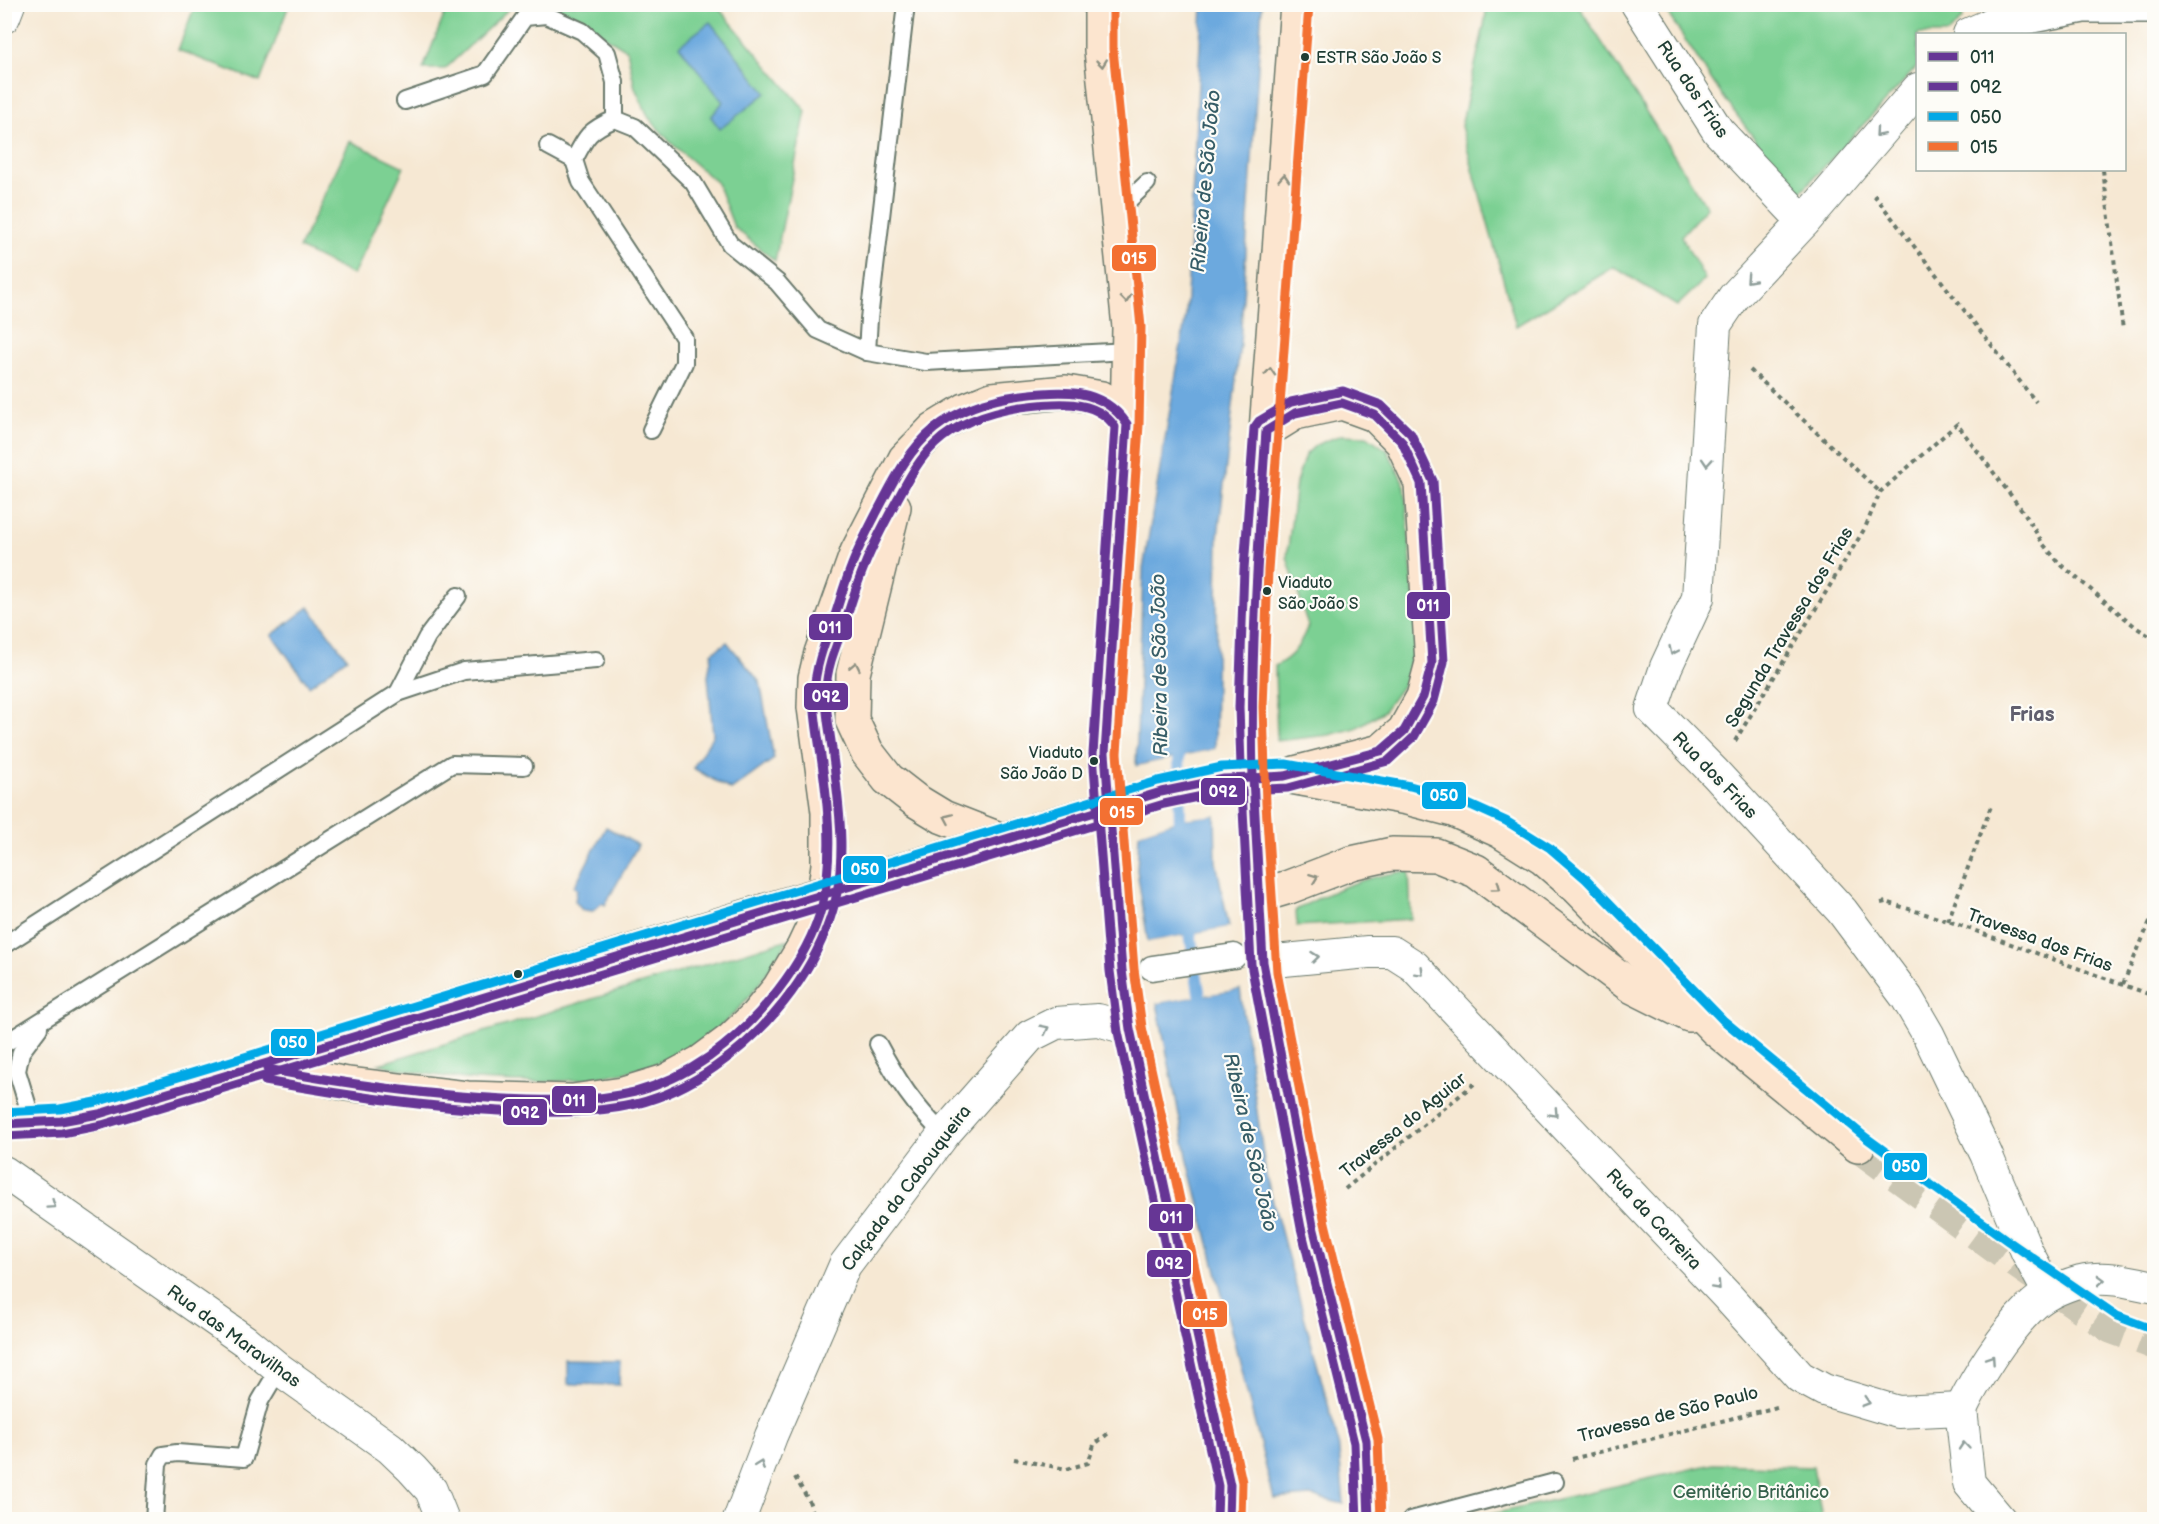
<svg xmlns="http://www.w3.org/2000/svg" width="2159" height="1524" font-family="'Balsamiq Sans',sans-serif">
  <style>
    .green { fill: #7bd093; stroke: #4d8664; stroke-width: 1.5 }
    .water { fill: #6ca9de; stroke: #467389; stroke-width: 1.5 }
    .pier { fill: #f6e8d3 }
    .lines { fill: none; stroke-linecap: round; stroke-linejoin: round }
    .stream { stroke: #6ca9de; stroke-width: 12 }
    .secondary-tunnel { stroke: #cbc6b3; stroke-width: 33; stroke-dasharray: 33 16; stroke-linecap: butt }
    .service-casing { stroke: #6a796c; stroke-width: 20 }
    .pedestrian-casing { stroke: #6a796c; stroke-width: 27 }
    .minor-casing { stroke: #6a796c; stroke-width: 34 }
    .tertiary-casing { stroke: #6a796c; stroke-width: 36 }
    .secondary-casing { stroke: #6a796c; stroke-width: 36 }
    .path { stroke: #6a796c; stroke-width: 4; stroke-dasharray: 4.5 4.5; stroke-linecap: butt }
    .service { stroke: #fff; stroke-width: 16 }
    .pedestrian { stroke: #fff; stroke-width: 24 }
    .minor { stroke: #fff; stroke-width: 32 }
    .tertiary { stroke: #fff; stroke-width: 33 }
    .secondary { stroke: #fce5cf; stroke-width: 33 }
    .secondary-bridge-casing { stroke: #6a796c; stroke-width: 36; stroke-linecap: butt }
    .secondary-bridge { stroke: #fce5cf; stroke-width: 33 }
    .bus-1-casing { stroke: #fdfcf7; stroke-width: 14 }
    .bus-2-casing { stroke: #fdfcf7; stroke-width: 14 }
    .bus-3-casing { stroke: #fdfcf7; stroke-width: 14 }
    .bus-4-casing { stroke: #fdfcf7; stroke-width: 14 }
    .bus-1 { stroke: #663695; stroke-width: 9 }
    .bus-2 { stroke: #663695; stroke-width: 9 }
    .bus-3 { stroke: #02a8e6; stroke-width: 9 }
    .bus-4 { stroke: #f37032; stroke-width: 9 }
    .oneway { stroke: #8e9182 }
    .oneway2 { stroke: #8f9e9a }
    .bus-dot { fill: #1f3d34; stroke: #fdfcf7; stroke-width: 2 }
    .labels { text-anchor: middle; stroke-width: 4.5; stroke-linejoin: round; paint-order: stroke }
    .bus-label { font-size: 16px; fill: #1f3d34; stroke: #fdfcf7; text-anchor: start }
    .street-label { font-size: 18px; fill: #1f3d34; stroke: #fdfcf7 }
    .park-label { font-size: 18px; fill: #36624c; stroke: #fdfcf7 }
    .water-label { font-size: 20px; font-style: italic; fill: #365d67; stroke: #fdfcf7 }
    .neighbourhood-label { font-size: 20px; font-weight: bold; fill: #615f6e; stroke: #fdfcf7 }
    .line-badge { stroke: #fdfcf7; stroke-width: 2 }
    .badge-label { font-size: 16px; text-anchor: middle; font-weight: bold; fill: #fff }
  </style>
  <rect width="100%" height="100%" fill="#fdfcf7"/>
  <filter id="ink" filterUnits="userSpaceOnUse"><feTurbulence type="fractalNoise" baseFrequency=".0167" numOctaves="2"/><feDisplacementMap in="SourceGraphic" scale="12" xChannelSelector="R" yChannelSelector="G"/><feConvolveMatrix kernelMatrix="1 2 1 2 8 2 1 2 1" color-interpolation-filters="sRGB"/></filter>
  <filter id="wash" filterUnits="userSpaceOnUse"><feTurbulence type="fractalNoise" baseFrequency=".008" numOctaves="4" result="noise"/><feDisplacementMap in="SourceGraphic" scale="24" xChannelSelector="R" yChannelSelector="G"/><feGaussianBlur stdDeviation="1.35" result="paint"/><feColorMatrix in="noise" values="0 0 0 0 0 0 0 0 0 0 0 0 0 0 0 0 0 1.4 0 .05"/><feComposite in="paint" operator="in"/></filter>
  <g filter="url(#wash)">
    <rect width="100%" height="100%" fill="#f6e8d3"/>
    <!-- green -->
    <g class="green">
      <polygon points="1958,4 1963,18 1948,34 1918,34 1917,67 1797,196 1719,91 1662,5"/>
      <polygon points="195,5 289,5 260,82 178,50"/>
      <polygon points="448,5 513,5 445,69 423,69"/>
      <polygon points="547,5 716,5 806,111 775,261 734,227 717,183 671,143 649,118 635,88 627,50 566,12"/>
      <polygon points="1487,5 1578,5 1707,207 1681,236 1705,279 1677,306 1614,267 1516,326 1461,126 1484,26"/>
      <polygon points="350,141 404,167 353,275 299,248"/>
      <path d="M1341,435L1367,436L1388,451L1405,486L1417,640L1403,685L1384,711L1356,728L1329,735L1277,741L1275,666C1295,656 1299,646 1308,626L1287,557L1296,483L1305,455L1316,445Z"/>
      <path d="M1409,871L1411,919L1297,926L1296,910C1334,889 1365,876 1409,871Z"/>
      <path d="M789,939C767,974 744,1009 711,1034C630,1097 474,1088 379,1064Z"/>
      <polygon points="1713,1464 1813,1467 1822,1519 1470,1519"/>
    </g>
    <!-- water -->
    <g class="water">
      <polygon points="1202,5 1262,5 1240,344 1218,537 1215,749 1136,766 1143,569 1186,315"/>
      <polygon points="710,22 766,93 720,129 711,117 723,102 679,46"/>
      <polygon points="309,607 347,658 309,686 272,635"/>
      <polygon points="727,642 760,682 774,759 731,790 693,768 713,735 708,676 712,653"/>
      <polygon points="1215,815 1216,862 1229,927 1148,942 1137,870 1139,833 1180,819"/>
      <polygon points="606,827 638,845 605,905 602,903 593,911 582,910 575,901 577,889 574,887"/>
      <polygon points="1240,989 1266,1176 1338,1441 1344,1504 1310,1496 1274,1499 1188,1161 1157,1003"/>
      <polygon points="568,1361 620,1362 619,1385 568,1384"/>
    </g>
    <!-- pier -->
    <g class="pier">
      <polygon points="1215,749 1218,749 1215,752 1136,769 1133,767"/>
      <polygon points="1215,812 1218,815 1180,819 1136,834 1138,830 1179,816"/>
      <polygon points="1229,927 1230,930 1149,945 1148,942"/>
      <polygon points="1240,986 1240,989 1157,1003 1156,1000"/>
    </g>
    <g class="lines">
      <!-- stream -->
      <g class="stream">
        <polyline points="1179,740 1180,833"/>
        <polyline points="1188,919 1202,1012"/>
      </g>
    </g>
  </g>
  <g filter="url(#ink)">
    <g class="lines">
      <!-- secondary-tunnel -->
      <polyline class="secondary-tunnel" points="1858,1146 2001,1251 2111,1327 2154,1343"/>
      <!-- service casing -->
      <g class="service-casing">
        <g id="service">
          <polyline points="405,101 485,74 525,17 546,15 582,31 607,53 615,82 615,119"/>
          <polyline points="548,146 574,160"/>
          <polyline points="1117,211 1147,183"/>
          <polyline points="867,352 869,319 906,4"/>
          <path d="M651,430L684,363V338L581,182L574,160C586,136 589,130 615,119L635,127L693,182L730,244L777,282L818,330L867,352L926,362L1128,351"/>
          <polyline points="398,693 427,637 458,596"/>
          <polyline points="4,945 398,693 464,671 596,660"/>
          <polyline points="4,1044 452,764 524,766"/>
          <path d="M878,1044C896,1078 915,1108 944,1134"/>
          <polyline points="33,1123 17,1071 21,1052 39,1028"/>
          <polyline points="154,1520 158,1464 163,1455 177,1453 244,1458 260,1401 279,1369"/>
          <polyline points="1411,1520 1555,1482"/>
        </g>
      </g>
      <!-- pedestrian casing -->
      <g class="pedestrian-casing">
        <polyline id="pedestrian" points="1152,968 1234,956"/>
      </g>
      <!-- minor casing -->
      <g class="minor-casing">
        <g id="minor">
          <polyline points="1637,4 1718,131 1804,222"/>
          <polyline points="4,17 9,4"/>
          <polyline points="1969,34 1992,24"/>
          <polyline points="1918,89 1804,222 1734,297 1715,325 1698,598 1666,667 1652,709 1715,773 1842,911 1907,998 1928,1034 1986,1154 2027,1252 2049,1293"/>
          <polyline points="1263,962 1368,952 1392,952 1414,966 1727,1296 1800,1377 1824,1390 1898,1412 1961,1409"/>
          <polyline points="4,1172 245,1341 279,1369 390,1448 412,1469 431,1490 443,1520"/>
          <path d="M1961,1409C1977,1376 2003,1335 2029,1309C2042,1295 2063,1286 2081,1281C2105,1275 2132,1282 2154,1287"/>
          <polyline points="1961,1409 1969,1483 2000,1520"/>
          <polyline points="739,1520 771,1436 845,1265 944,1134 1030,1036 1056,1023 1098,1020 1130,1029"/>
        </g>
      </g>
      <!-- tertiary casing -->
      <g class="tertiary-casing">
        <polyline id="tertiary" points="1992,24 2083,6 2154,6"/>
      </g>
      <!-- secondary casing -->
      <g class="secondary-casing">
        <g id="secondary">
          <polyline points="1101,4 1101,50 1129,327 1127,424 1105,753 1122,970 1130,1029 1230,1485 1229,1520"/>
          <polyline points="1297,4 1256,569 1251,707 1254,805 1265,974 1313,1226 1366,1441 1369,1520"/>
          <polyline points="1266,431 1295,413 1342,403 1375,415 1402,442 1421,483 1432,663 1423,697 1404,731 1381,751 1295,773"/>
          <polyline points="894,507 853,674 852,720 867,752 888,779 915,800 943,817 1002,840 1018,835"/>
          <polyline points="1285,776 1407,798 1453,810 1500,831 1543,858 1578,888 1715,1029 1858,1146"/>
          <polyline points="1259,896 1289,887 1351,863 1392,854 1436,855 1476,871 1631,986 1689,1015"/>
          <polyline points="255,1066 347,1084 467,1098 572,1101 623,1094 666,1081 701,1062 732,1039 756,1016 779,988 803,948 822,908 828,865 828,812 814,707 815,678 821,653 857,552 905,459 934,429 965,410 992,399 1066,392 1102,398 1122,414 1127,424"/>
          <polyline points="4,1124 61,1121 99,1114 764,911"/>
        </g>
      </g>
      <!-- path -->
      <g class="path">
        <polyline points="2103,170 2123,330"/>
        <polyline points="1874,195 2036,402"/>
        <polyline points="1750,370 1880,492"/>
        <polyline points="2154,649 2151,656 2154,661"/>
        <polyline points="1735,741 1865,528 1880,492 1957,424 2025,514 2043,544 2060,564 2137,628 2154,639"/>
        <polyline points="1881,903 1886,902 1948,921 2154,996"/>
        <polyline points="1948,921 1991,806"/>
        <polyline points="2123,984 2154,912"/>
        <polyline points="1345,1189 1474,1084"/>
        <polyline points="1014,1459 1067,1469 1088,1463 1094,1445 1110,1432"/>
        <polyline points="1572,1459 1777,1407"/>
        <polyline points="795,1477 809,1501 816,1520"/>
      </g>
      <!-- service -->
      <use href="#service" class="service"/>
      <!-- pedestrian -->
      <use href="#pedestrian" class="pedestrian"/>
      <!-- minor -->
      <use href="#minor" class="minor"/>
      <!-- tertiary -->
      <use href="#tertiary" class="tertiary"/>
      <!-- secondary -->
      <use href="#secondary" class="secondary"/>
      <!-- secondary-bridge casing -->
      <g class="secondary-bridge-casing">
        <g id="secondary-bridge">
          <polyline points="1034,830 1161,792 1224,779 1285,776"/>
          <polyline points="764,911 1002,840"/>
        </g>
      </g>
      <!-- secondary-bridge -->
      <use href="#secondary-bridge" class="secondary-bridge"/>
      <!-- bus-1 casing -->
      <g class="bus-1-casing">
        <g id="bus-1">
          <path d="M1342,403L1375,415L1402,442L1421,483L1432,663L1423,697L1404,731L1381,751L1285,776L1253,778C1250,662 1258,547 1266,431L1295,413Z"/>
          <polyline points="1253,778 1263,962 1313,1226 1366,1441 1369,1520"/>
          <path d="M267,1069C346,1084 425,1095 505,1099C548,1101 593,1102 635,1092C661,1085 686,1073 709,1057C757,1023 807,963 822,906C834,857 828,804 821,756C818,735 814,715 814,694C815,666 825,642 835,615C840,600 844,585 850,570C857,550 867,532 876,514C892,484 907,451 934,429C959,409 990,399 1022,395C1062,390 1102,387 1127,424L1105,753L1122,970L1130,1029L1230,1485L1229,1520"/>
          <polyline points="4,1124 61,1121 99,1114 1161,792 1224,779 1253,778"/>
        </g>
      </g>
      <!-- bus-2 casing -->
      <g class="bus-2-casing">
        <g id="bus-2">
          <polyline points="1241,766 1239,707 1244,569 1254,428 1259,421 1291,402 1343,391 1381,405 1411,434 1433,481 1444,662 1434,701 1414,737 1388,761 1288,788 1266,789"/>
          <path d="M265,1081C343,1095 421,1107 500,1111C545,1113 592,1114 636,1104C664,1097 691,1084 715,1067C766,1032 810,978 830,919C848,868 840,810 833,757C831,735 825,713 826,690C827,664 838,642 846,619C852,601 857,584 864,567C873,544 885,522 897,500C908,480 918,460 935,444C958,422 989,412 1021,407C1052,403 1095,397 1115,427L1093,754L1110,971L1118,1032L1218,1486L1217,1520"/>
          <polyline points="5,1136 62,1133 102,1125 1164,804 1226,791 1242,790 1251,964 1301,1228 1354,1443 1357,1520"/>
        </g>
      </g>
      <!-- bus-3 casing -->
      <g class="bus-3-casing">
        <polyline id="bus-3" points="4,1112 60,1109 96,1102 1158,781 1222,767 1286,764 1410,786 1457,799 1506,821 1550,848 1586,879 1723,1020 1865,1137 2008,1241 2117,1316 2154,1330"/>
      </g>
      <!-- bus-4 casing -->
      <g class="bus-4-casing">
        <g id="bus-4">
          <polyline points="1113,4 1113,49 1141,327 1139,425 1117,753 1134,969 1142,1027 1242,1482 1241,1520"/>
          <polyline points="1309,5 1268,570 1263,707 1266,804 1277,972 1325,1223 1378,1439 1381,1520"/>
        </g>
      </g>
      <!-- bus-1 -->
      <use href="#bus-1" class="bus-1"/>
      <!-- bus-2 -->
      <use href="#bus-2" class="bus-2"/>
      <!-- bus-3 -->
      <use href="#bus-3" class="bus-3"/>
      <!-- bus-4 -->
      <use href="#bus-4" class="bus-4"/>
    </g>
    <!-- one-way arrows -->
    <defs><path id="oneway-chevron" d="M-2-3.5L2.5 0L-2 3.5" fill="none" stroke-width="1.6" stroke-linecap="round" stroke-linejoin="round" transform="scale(1.5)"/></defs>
    <g class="oneway">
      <use href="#oneway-chevron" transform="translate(1102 63) rotate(84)"/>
      <use href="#oneway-chevron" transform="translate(1284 178) rotate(-86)"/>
      <use href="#oneway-chevron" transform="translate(1126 299) rotate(84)"/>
      <use href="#oneway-chevron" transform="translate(1270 372) rotate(-86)"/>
      <use href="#oneway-chevron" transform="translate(855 666) rotate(-78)"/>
      <use href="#oneway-chevron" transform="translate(948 818) rotate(-156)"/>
      <use href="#oneway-chevron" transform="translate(1314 878) rotate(-21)"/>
      <use href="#oneway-chevron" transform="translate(1497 887) rotate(36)"/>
    </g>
    <g class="oneway2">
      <use href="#oneway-chevron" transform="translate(1879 133) rotate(131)"/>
      <use href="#oneway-chevron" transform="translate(1750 279) rotate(133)"/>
      <use href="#oneway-chevron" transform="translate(1707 462) rotate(94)"/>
      <use href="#oneway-chevron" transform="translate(1673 651) rotate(115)"/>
      <use href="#oneway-chevron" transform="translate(1315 957) rotate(-6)"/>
      <use href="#oneway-chevron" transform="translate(1420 972) rotate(45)"/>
      <use href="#oneway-chevron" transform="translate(1045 1029) rotate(-26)"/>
      <use href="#oneway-chevron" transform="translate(1554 1113) rotate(47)"/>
      <use href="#oneway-chevron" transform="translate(52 1205) rotate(35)"/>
      <use href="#oneway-chevron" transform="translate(2101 1280) rotate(-2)"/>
      <use href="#oneway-chevron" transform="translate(1717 1286) rotate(47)"/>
      <use href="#oneway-chevron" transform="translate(1991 1359) rotate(-56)"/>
      <use href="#oneway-chevron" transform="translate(1866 1402) rotate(17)"/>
      <use href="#oneway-chevron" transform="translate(1964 1446) rotate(-95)"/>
      <use href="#oneway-chevron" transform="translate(760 1465) rotate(-69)"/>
    </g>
  </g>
  <!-- markers -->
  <g class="bus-dot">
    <circle cx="1305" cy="57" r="5"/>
    <circle cx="1267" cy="591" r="5"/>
    <circle cx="1094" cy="761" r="5"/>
    <circle cx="518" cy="974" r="5"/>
  </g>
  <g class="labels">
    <!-- bus labels -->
    <g class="bus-label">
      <text x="1316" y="63">ESTR São João S</text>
      <text x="1278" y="588">Viaduto<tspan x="1278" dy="21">São João S</tspan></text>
      <text x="1083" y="758" text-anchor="end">Viaduto<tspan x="1083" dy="21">São João D</tspan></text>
    </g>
    <!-- street labels -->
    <g class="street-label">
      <text transform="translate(1693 89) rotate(56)" y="6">Rua dos Frias</text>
      <text transform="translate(1789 627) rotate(-59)" y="6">Segunda Travessa dos Frias</text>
      <text transform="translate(1715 775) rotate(46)" y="6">Rua dos Frias</text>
      <text transform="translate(2040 940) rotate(20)" y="6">Travessa dos Frias</text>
      <text transform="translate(1403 1125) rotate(-39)" y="6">Travessa do Aguiar</text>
      <text transform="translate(906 1188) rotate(-53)" y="6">Calçada da Cabouqueira</text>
      <text transform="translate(1654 1219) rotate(47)" y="6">Rua da Carreira</text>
      <text transform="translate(234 1336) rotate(36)" y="6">Rua das Maravilhas</text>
      <text transform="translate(1668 1414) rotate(-14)" y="6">Travessa de São Paulo</text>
    </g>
    <!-- park labels -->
    <g class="park-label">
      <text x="1751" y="1498">Cemitério Britânico</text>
    </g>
    <!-- water labels -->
    <g class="water-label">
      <text transform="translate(1205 181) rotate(-85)" y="7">Ribeira de São João</text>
      <text transform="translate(1159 665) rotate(-91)" y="7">Ribeira de São João</text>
      <text transform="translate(1251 1142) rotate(77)" y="7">Ribeira de São João</text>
    </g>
    <!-- neighbourhood labels -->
    <g class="neighbourhood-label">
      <text x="2032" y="721">Frias</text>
    </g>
  </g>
  <g class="line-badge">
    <rect x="1111" y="244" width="46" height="28" rx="6" fill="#f37032"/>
    <rect x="1406" y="591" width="45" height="29" rx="6" fill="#663695"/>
    <rect x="808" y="613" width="45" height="28" rx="6" fill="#663695"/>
    <rect x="803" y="682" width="46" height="29" rx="6" fill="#663695"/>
    <rect x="1200" y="777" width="46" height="29" rx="6" fill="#663695"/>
    <rect x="1421" y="781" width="46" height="29" rx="6" fill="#02a8e6"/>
    <rect x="1099" y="797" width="45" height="29" rx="6" fill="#f37032"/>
    <rect x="842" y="855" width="45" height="29" rx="6" fill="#02a8e6"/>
    <rect x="270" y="1028" width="46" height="29" rx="6" fill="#02a8e6"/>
    <rect x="551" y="1085" width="46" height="29" rx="6" fill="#663695"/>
    <rect x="502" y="1098" width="46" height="28" rx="6" fill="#663695"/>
    <rect x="1883" y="1152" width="45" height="29" rx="6" fill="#02a8e6"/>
    <rect x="1148" y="1203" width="46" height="29" rx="6" fill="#663695"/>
    <rect x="1146" y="1249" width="46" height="29" rx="6" fill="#663695"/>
    <rect x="1182" y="1300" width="46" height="28" rx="6" fill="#f37032"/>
  </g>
  <g class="badge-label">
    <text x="1134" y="264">015</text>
    <text x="1428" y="611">011</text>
    <text x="830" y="633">011</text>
    <text x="826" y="702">092</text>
    <text x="1223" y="797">092</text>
    <text x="1444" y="801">050</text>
    <text x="1122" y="818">015</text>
    <text x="865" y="875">050</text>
    <text x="293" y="1048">050</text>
    <text x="574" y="1106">011</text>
    <text x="525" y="1118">092</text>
    <text x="1906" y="1172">050</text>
    <text x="1171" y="1223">011</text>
    <text x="1169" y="1269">092</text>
    <text x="1205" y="1320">015</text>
  </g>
  <!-- margin -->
  <rect width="2159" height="1524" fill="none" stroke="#fdfcf7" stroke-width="24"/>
  <!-- legend -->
  <rect x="1916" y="33" width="210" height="138" fill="#fdfcf7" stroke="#a4b0a9" stroke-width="1.5"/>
  <rect x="1928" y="52" width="30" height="9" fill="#663695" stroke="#a4b0a9" stroke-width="1.5"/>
  <text x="1970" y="63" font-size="18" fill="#1f3d34">011</text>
  <rect x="1928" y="82" width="30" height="9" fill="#663695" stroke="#a4b0a9" stroke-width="1.5"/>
  <text x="1970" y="93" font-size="18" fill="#1f3d34">092</text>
  <rect x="1928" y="112" width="30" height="9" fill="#02a8e6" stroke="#a4b0a9" stroke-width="1.5"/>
  <text x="1970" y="123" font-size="18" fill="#1f3d34">050</text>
  <rect x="1928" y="142" width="30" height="9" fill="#f37032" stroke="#a4b0a9" stroke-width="1.5"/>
  <text x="1970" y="153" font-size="18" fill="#1f3d34">015</text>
</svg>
